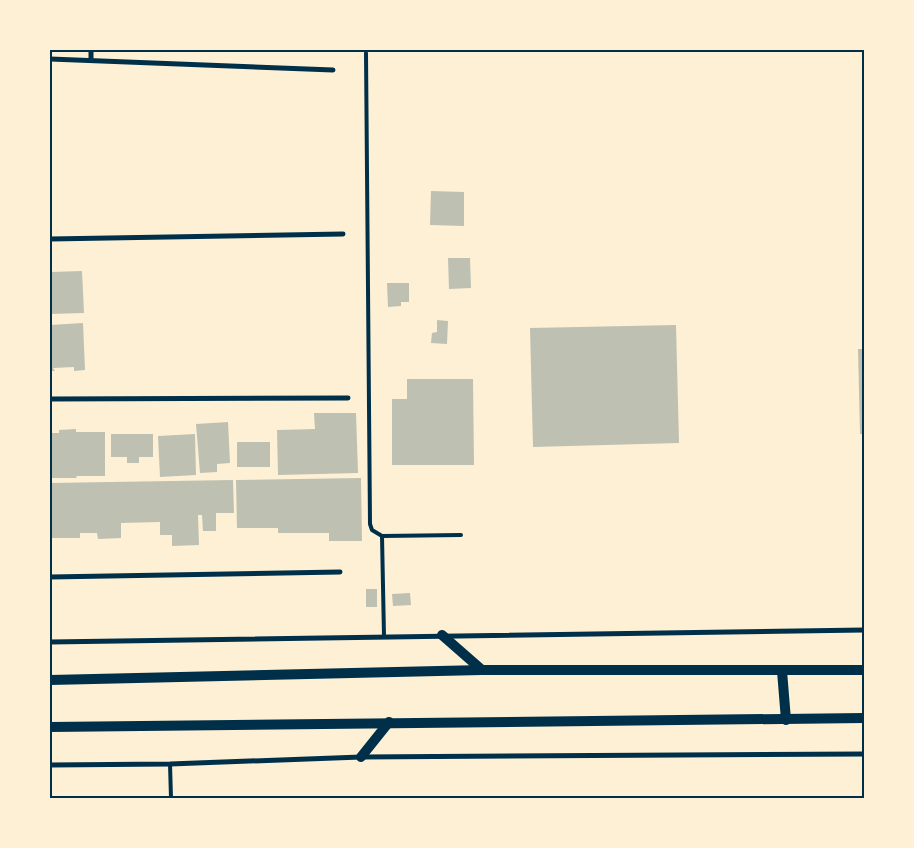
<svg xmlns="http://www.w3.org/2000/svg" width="914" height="848" font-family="'PT Serif',serif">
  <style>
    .building { fill: #bec0b2 }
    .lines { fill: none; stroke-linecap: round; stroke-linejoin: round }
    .service { stroke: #003049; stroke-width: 4 }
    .minor { stroke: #003049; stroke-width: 5 }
    .secondary { stroke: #003049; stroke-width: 10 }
    .neatline { fill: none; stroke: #003049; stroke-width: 2 }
  </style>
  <rect width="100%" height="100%" fill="#fdf0d5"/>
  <!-- building -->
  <g class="building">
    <polygon points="431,191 464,192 464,226 430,225"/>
    <polygon points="448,258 470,258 471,288 449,289"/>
    <polygon points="82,271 84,313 50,314 50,272"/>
    <polygon points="387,283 409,283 409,302 401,302 401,306 388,307"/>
    <polygon points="437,320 448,321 447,344 431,343 432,333 437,332"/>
    <polygon points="83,323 85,370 74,371 74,367 53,368 55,371 50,371 50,325"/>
    <polygon points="676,325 679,443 533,447 530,328"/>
    <polygon points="858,349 864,349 864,434 860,434"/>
    <polygon points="407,379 473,379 474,465 392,465 392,399 407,399"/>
    <polygon points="314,413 356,413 358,473 278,475 277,430 315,429"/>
    <polygon points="228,422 230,463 217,464 217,472 200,473 196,424"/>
    <polygon points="76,429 76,432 105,432 105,476 76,476 77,478 50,478 50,433 59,433 59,430"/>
    <polygon points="111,434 153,434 153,457 139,457 139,463 127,463 127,457 111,457"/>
    <polygon points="195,434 196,475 160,477 158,436"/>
    <rect x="237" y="442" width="33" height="25"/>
    <polygon points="361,478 362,541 329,541 329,533 278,533 278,528 237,528 236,480"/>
    <polygon points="233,480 234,513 216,513 216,531 203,531 202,515 198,515 199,545 172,546 172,535 160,535 160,522 121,523 121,538 98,539 97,533 80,533 80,538 50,538 50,483"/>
    <rect x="366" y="589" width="11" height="18"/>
    <polygon points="410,593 411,605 393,606 392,594"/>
  </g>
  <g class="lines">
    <!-- service -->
    <g class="service">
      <polyline points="366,53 370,524 372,530 382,536 461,535"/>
      <polyline points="382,536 384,636"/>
      <polyline points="170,764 171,798"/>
    </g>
    <!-- minor -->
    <g class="minor">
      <polyline points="91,50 91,60"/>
      <polyline points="50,59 333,70"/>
      <polyline points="50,239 343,234"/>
      <polyline points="50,399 348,398"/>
      <polyline points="50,577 340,572"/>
      <polyline points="50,642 864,630"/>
      <polyline points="50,765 170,764 361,757 864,754"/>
    </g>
    <!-- secondary -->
    <g class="secondary">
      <polyline points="442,635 482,670"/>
      <polyline points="782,671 786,720"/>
      <polyline points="50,680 482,670 864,670"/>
      <polyline points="50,727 864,718"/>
      <polyline points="361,757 389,722"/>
    </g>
  </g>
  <!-- border -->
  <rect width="914" height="848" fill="none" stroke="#fdf0d5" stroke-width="102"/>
  <rect x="51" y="51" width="812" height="746" class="neatline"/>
</svg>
